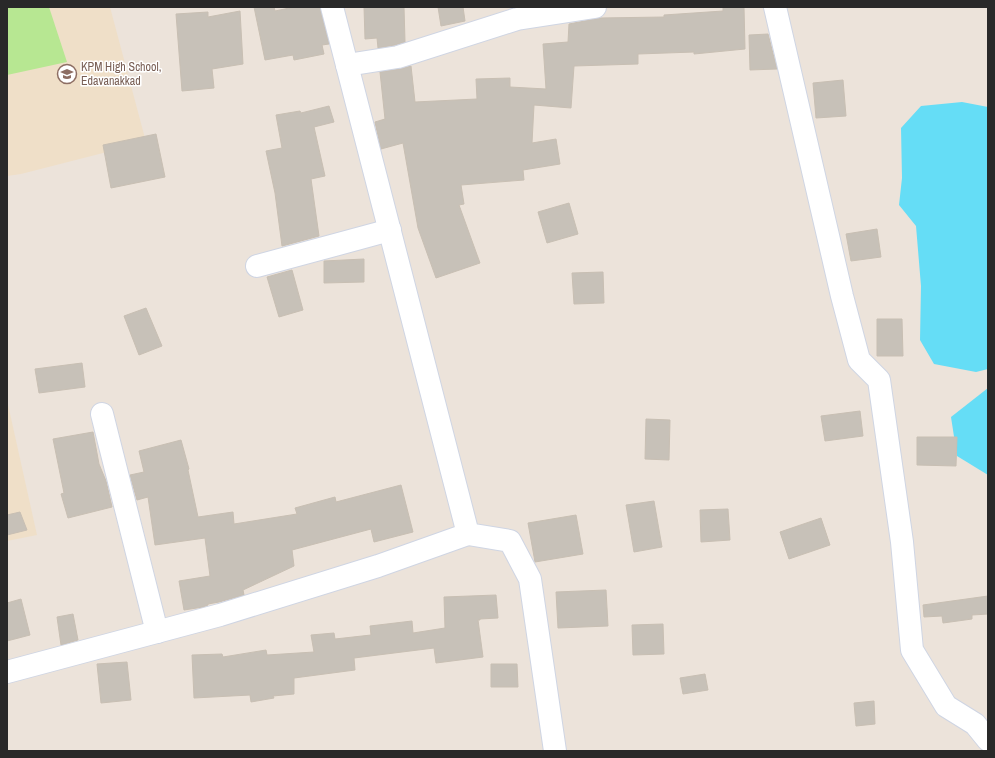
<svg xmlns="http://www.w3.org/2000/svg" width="995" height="758" font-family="'Archivo Narrow',sans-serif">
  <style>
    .education { fill: #efdfc8 }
    .green { fill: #b7e792 }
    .water { fill: #65ddf6 }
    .building { fill: #c7c1b8; stroke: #c8bfb3 }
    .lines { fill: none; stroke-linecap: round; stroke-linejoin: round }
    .minor-casing { stroke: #cfd5e3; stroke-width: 24 }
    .minor { stroke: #fff; stroke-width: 22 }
    .labels { text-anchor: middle; stroke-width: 3; stroke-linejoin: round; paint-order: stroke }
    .education-label { font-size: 12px; fill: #785e54; stroke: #fff; text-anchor: start }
  </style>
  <rect width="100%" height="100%" fill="#ece3da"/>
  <!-- education -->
  <g class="education">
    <polygon points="7,7 110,7 146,142 21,174 7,176"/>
    <polygon points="7,400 37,535 7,541"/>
  </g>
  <!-- green -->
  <polygon class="green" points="7,7 49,7 67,62 7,75"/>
  <!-- water -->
  <g class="water">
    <polygon points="962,102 988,107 988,369 976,372 934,364 920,340 921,286 916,226 899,205 902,178 901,128 921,106"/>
    <polygon points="988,388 988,475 957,456 951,417"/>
  </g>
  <!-- building -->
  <g class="building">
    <polygon points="254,7 274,7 275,11 294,7 320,7 329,44 322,45 324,54 294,60 293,55 265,60"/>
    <polygon points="364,7 404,7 405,42 395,45 378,48 377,38 365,39"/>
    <polygon points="438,7 463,7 465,21 441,26"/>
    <polygon points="723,7 744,7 745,49 694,54 694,52 638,54 638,64 574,66 571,108 534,105 532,143 556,139 560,164 523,170 524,180 461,185 464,204 459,205 480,263 436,278 418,228 403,143 381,149 375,122 385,119 380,72 400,69 411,66 415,102 477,99 476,79 510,78 510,87 546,89 543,44 568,42 569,24 600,18 664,17 664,15 723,11"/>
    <polygon points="240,11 243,64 212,69 214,88 182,91 176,14 208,12 208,17"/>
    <polygon points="768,34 777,69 750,70 749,35"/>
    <polygon points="843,80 846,116 816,118 813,83"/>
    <polygon points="329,106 334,122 314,127 325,176 311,179 319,236 282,246 275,193 266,151 282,148 276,115 300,111 301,113"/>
    <polygon points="156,134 165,177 111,188 103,145"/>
    <polygon points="569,203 578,234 547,243 538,212"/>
    <polygon points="877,229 881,257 851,261 846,234"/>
    <polygon points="364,259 364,282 324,283 324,261"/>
    <polygon points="292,270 303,310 279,317 267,277"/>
    <polygon points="603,272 604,303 574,304 572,273"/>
    <polygon points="146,308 162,346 139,355 124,316"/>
    <polygon points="877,319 902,319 903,356 877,356"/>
    <polygon points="82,363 85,387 39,393 35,369"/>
    <polygon points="860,411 863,436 825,441 821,416"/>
    <polygon points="646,419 670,420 669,460 645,459"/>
    <polygon points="93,432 99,464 106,481 112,507 68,518 61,494 64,493 53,439"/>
    <polygon points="917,437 957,437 956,466 917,465"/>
    <polygon points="181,440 189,469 188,470 198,517 233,512 234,524 297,514 295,508 335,497 336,502 401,485 413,532 374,542 371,529 292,550 294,566 243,590 244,595 219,602 208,604 208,605 203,607 184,610 179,581 210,576 205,538 155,545 148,497 137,500 130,475 144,472 139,451"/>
    <polygon points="654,501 662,547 634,552 626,505"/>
    <polygon points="728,509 730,540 701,542 700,510"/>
    <polygon points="20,512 27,530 7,535 7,515"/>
    <polygon points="576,515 583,554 535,562 528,523"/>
    <polygon points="821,518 830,545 789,559 780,532"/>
    <polygon points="606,590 608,626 558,628 556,592"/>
    <polygon points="496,595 498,618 480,619 480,620 478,620 483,657 436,663 434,648 354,658 355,670 294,678 294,694 273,696 274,698 251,702 250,695 194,698 192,655 222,654 223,657 266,650 267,655 314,652 311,635 334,633 335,639 371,635 370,626 412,621 413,633 445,628 444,597"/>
    <polygon points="988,596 988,614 972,615 972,619 943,623 942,616 924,617 923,605"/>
    <polygon points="21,599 30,635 7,641 7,603"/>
    <polygon points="73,614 78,640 61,645 57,617"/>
    <polygon points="663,624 664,654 633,655 632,625"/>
    <polygon points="127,662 131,700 101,703 97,664"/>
    <polygon points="491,664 517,664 518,687 491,687"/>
    <polygon points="705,674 708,690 683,694 680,678"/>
    <polygon points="874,701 875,724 856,726 854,703"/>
  </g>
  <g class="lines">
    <!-- minor casing -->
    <g class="minor-casing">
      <g id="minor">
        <polyline points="332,7 468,534 510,541 530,579 555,751"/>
        <polyline points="775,7 842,296 859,360 879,380 902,542 912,650 946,706 975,724 988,740"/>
        <polyline points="347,65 398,57 517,19 595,7"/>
        <polyline points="257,266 390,230"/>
        <polyline points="102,414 157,632"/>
        <polyline points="7,672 220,615 378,566 468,534"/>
      </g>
    </g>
    <!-- minor -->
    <use href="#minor" class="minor"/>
  </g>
  <!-- icons -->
  <defs>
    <g id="school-ring" transform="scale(1)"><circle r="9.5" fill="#fff" stroke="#8d6e63" stroke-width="1.5"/><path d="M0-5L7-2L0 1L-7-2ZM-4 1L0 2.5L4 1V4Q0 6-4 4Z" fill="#8d6e63"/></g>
  </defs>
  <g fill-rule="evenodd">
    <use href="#school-ring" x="67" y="74"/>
  </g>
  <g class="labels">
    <!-- education labels -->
    <g class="education-label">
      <text x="81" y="71">KPM High School,<tspan x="81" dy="14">Edavanakkad</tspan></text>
    </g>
  </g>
  <!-- border -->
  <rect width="995" height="758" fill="none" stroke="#292929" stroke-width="16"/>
</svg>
